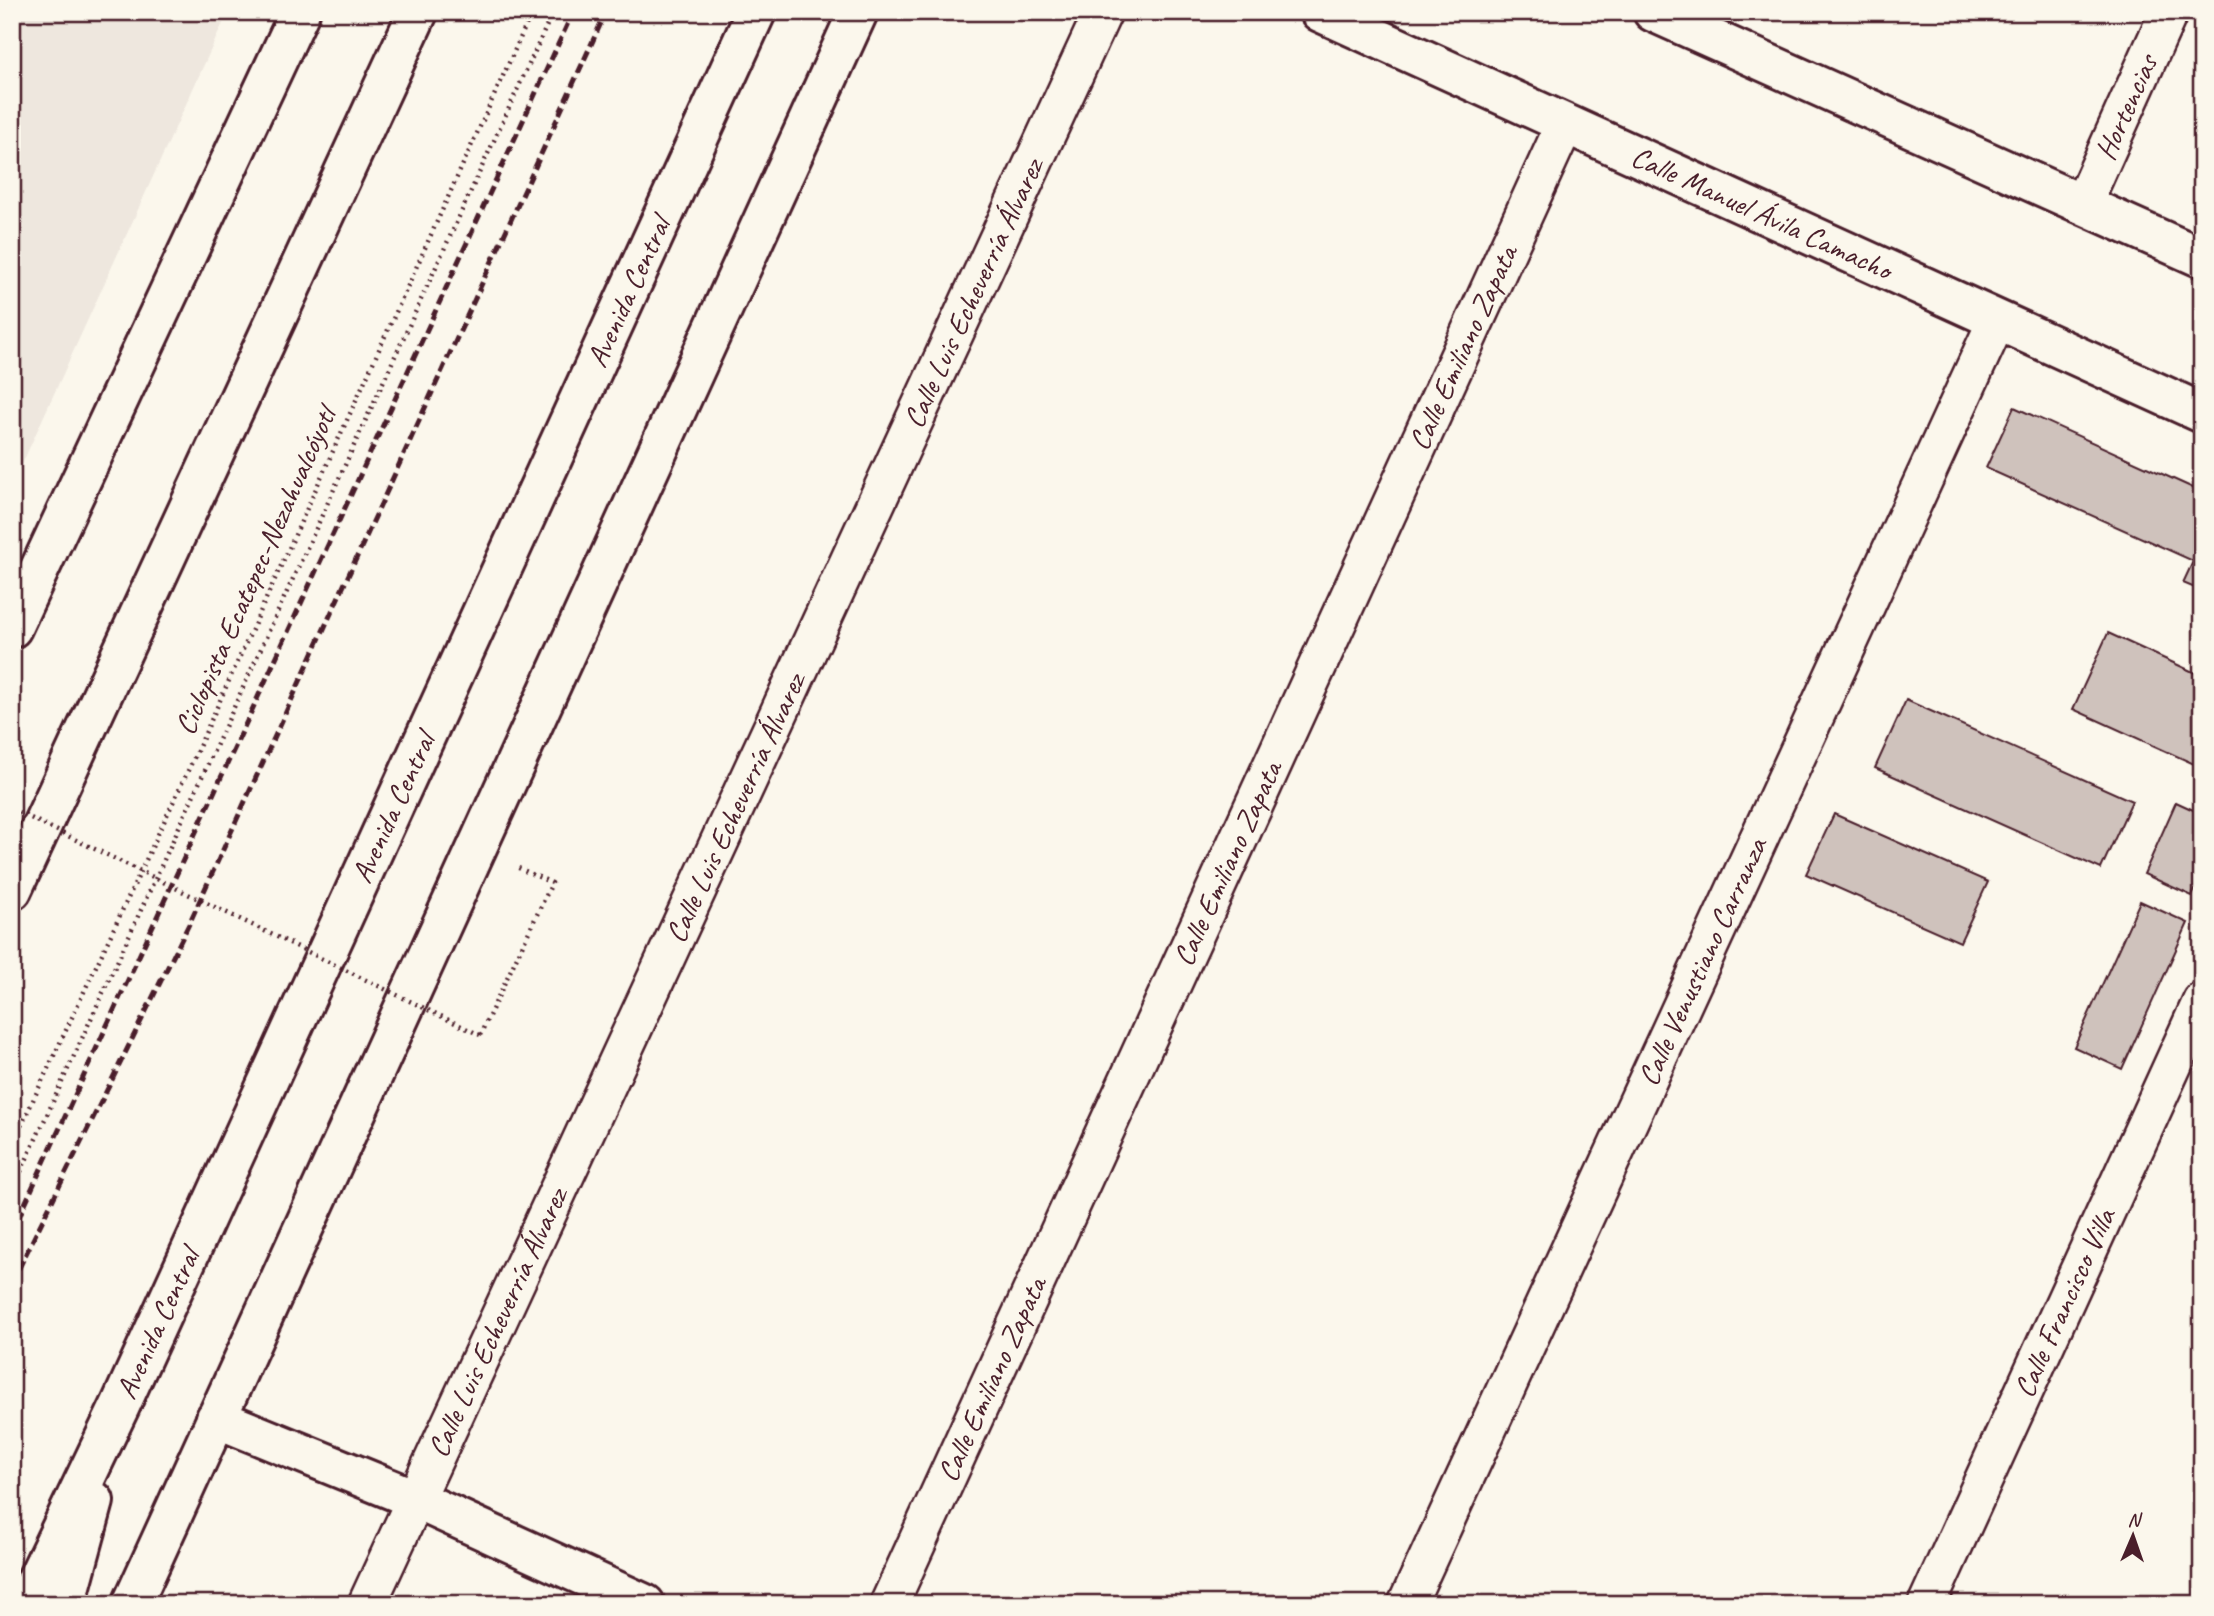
<svg xmlns="http://www.w3.org/2000/svg" width="2214" height="1616" font-family="Caveat,sans-serif">
  <style>
    .built { fill: #eee7de }
    .building { fill: #cfc2bc; stroke: #4a1f2b; stroke-width: 2 }
    .lines { fill: none; stroke-linecap: round; stroke-linejoin: round }
    .street-casing { stroke: #4a1f2b; stroke-width: 42 }
    .secondary-casing { stroke: #4a1f2b; stroke-width: 44 }
    .highway-casing { stroke: #4a1f2b; stroke-width: 44 }
    .path { stroke: #4a1f2b; stroke-width: 4.5; stroke-dasharray: 2 5; stroke-linecap: butt }
    .street { stroke: #fbf7ec; stroke-width: 37 }
    .secondary { stroke: #fbf7ec; stroke-width: 38 }
    .highway { stroke: #fbf7ec; stroke-width: 38 }
    .rail { stroke: #4a1f2b; stroke-width: 5; stroke-dasharray: 10 5; stroke-linecap: butt }
    .path-bridge { stroke: #4a1f2b; stroke-width: 4.5; stroke-dasharray: 2 5; stroke-linecap: butt }
    .labels { text-anchor: middle; stroke-width: 5; stroke-linejoin: round; paint-order: stroke }
    .street-label { font-size: 30px; fill: #4a1f2b; stroke: #fbf7ec }
  </style>
  <rect width="100%" height="100%" fill="#fbf7ec"/>
  <filter id="ink" filterUnits="userSpaceOnUse"><feTurbulence type="fractalNoise" baseFrequency=".0143" numOctaves="2"/><feDisplacementMap in="SourceGraphic" scale="14" xChannelSelector="R" yChannelSelector="G"/><feConvolveMatrix kernelMatrix="1 2 1 2 8 2 1 2 1" color-interpolation-filters="sRGB"/></filter>
  <g filter="url(#ink)">
    <!-- built -->
    <polygon class="built" points="12,12 228,12 12,486"/>
    <!-- building -->
    <g class="building">
      <polygon points="2014,407 2202,492 2202,542 2193,561 1986,468"/>
      <polygon points="2202,542 2202,591 2183,583"/>
      <polygon points="2108,633 2202,676 2202,746 2194,764 2073,709"/>
      <polygon points="1906,700 2132,801 2101,869 1875,768"/>
      <polygon points="2176,802 2202,814 2202,876 2192,896 2144,874"/>
      <polygon points="1834,814 1988,882 1960,942 1806,874"/>
      <polygon points="2140,901 2188,923 2122,1069 2074,1047"/>
    </g>
    <g class="lines">
      <!-- street casing -->
      <g class="street-casing">
        <g id="street">
          <path id="s1" d="M2083,203L2169,12"/>
          <path id="s2" d="M367,1604L1103,12"/>
          <path id="s3" d="M889,1604L1565,124"/>
          <path id="s4" d="M1407,1604L1997,320"/>
          <path id="s5" d="M1927,1604L2202,1001"/>
        </g>
      </g>
      <!-- secondary casing -->
      <g class="secondary-casing">
        <g id="secondary">
          <path id="s6" d="M1320,12L2202,413"/>
          <polyline points="1653,12 2202,258"/>
          <polyline points="12,628 300,12"/>
          <polyline points="216,1418 415,1499 645,1604"/>
          <polyline points="132,1604 858,12"/>
        </g>
      </g>
      <!-- highway casing -->
      <g class="highway-casing">
        <g id="highway">
          <polyline points="12,890 418,12"/>
          <path id="s7" d="M25,1604L120,1406L756,12"/>
          <polyline points="66,1604 94,1501"/>
        </g>
      </g>
      <!-- path -->
      <g class="path">
        <polyline points="480,1035 552,883 514,866"/>
        <polyline points="12,1145 193,760 532,12"/>
        <polyline points="12,1191 553,12"/>
      </g>
      <!-- street -->
      <use href="#street" class="street"/>
      <!-- secondary -->
      <use href="#secondary" class="secondary"/>
      <!-- highway -->
      <use href="#highway" class="highway"/>
      <!-- rail -->
      <g class="rail">
        <polyline points="12,1232 573,12"/>
        <polyline points="12,1282 189,924 606,12"/>
      </g>
      <!-- path-bridge -->
      <polyline class="path-bridge" points="12,809 480,1035"/>
    </g>
  </g>
  <g class="labels">
    <!-- street labels -->
    <g class="street-label">
      <text dy="10" stroke="none"><textPath href="#s1" startOffset="105">Hortencias</textPath></text>
      <text dy="10" stroke="none"><textPath href="#s6" startOffset="485">Calle Manuel Ávila Camacho</textPath></text>
      <text dy="10" stroke="none"><textPath href="#s7" startOffset="1444">Avenida Central</textPath></text>
      <text dy="10" stroke="none"><textPath href="#s2" startOffset="1444">Calle Luis Echeverría Álvarez</textPath></text>
      <text dy="10" stroke="none"><textPath href="#s3" startOffset="1381">Calle Emiliano Zapata</textPath></text>
      <text transform="translate(255 571) rotate(-66)" y="10">Ciclopista Ecatepec-Nezahualcóyotl</text>
      <text dy="10" stroke="none"><textPath href="#s2" startOffset="877">Calle Luis Echeverría Álvarez</textPath></text>
      <text dy="10" stroke="none"><textPath href="#s7" startOffset="877">Avenida Central</textPath></text>
      <text dy="10" stroke="none"><textPath href="#s3" startOffset="814">Calle Emiliano Zapata</textPath></text>
      <text dy="10" stroke="none"><textPath href="#s4" startOffset="707">Calle Venustiano Carranza</textPath></text>
      <text dy="10" stroke="none"><textPath href="#s5" startOffset="331">Calle Francisco Villa</textPath></text>
      <text dy="10" stroke="none"><textPath href="#s2" startOffset="310">Calle Luis Echeverría Álvarez</textPath></text>
      <text dy="10" stroke="none"><textPath href="#s7" startOffset="310">Avenida Central</textPath></text>
      <text dy="10" stroke="none"><textPath href="#s3" startOffset="247">Calle Emiliano Zapata</textPath></text>
    </g>
  </g>
  <!-- margin -->
  <rect width="2214" height="1616" fill="none" stroke="#fbf7ec" stroke-width="42"/>
  <rect x="21" y="21" width="2172" height="1574" fill="none" stroke="#4a1f2b" stroke-width="2.5" filter="url(#ink)"/>
  <!-- north arrow -->
  <g transform="translate(2133 1536) rotate(2)" stroke="#fbf7ec" stroke-width="5" paint-order="stroke">
  <path d="M0-5L12 26L0 18L-12 26Z" fill="#4a1f2b"/>
  <text y="-10" font-size="19" font-weight="bold" text-anchor="middle" fill="#4a1f2b">N</text>
  </g>
</svg>
